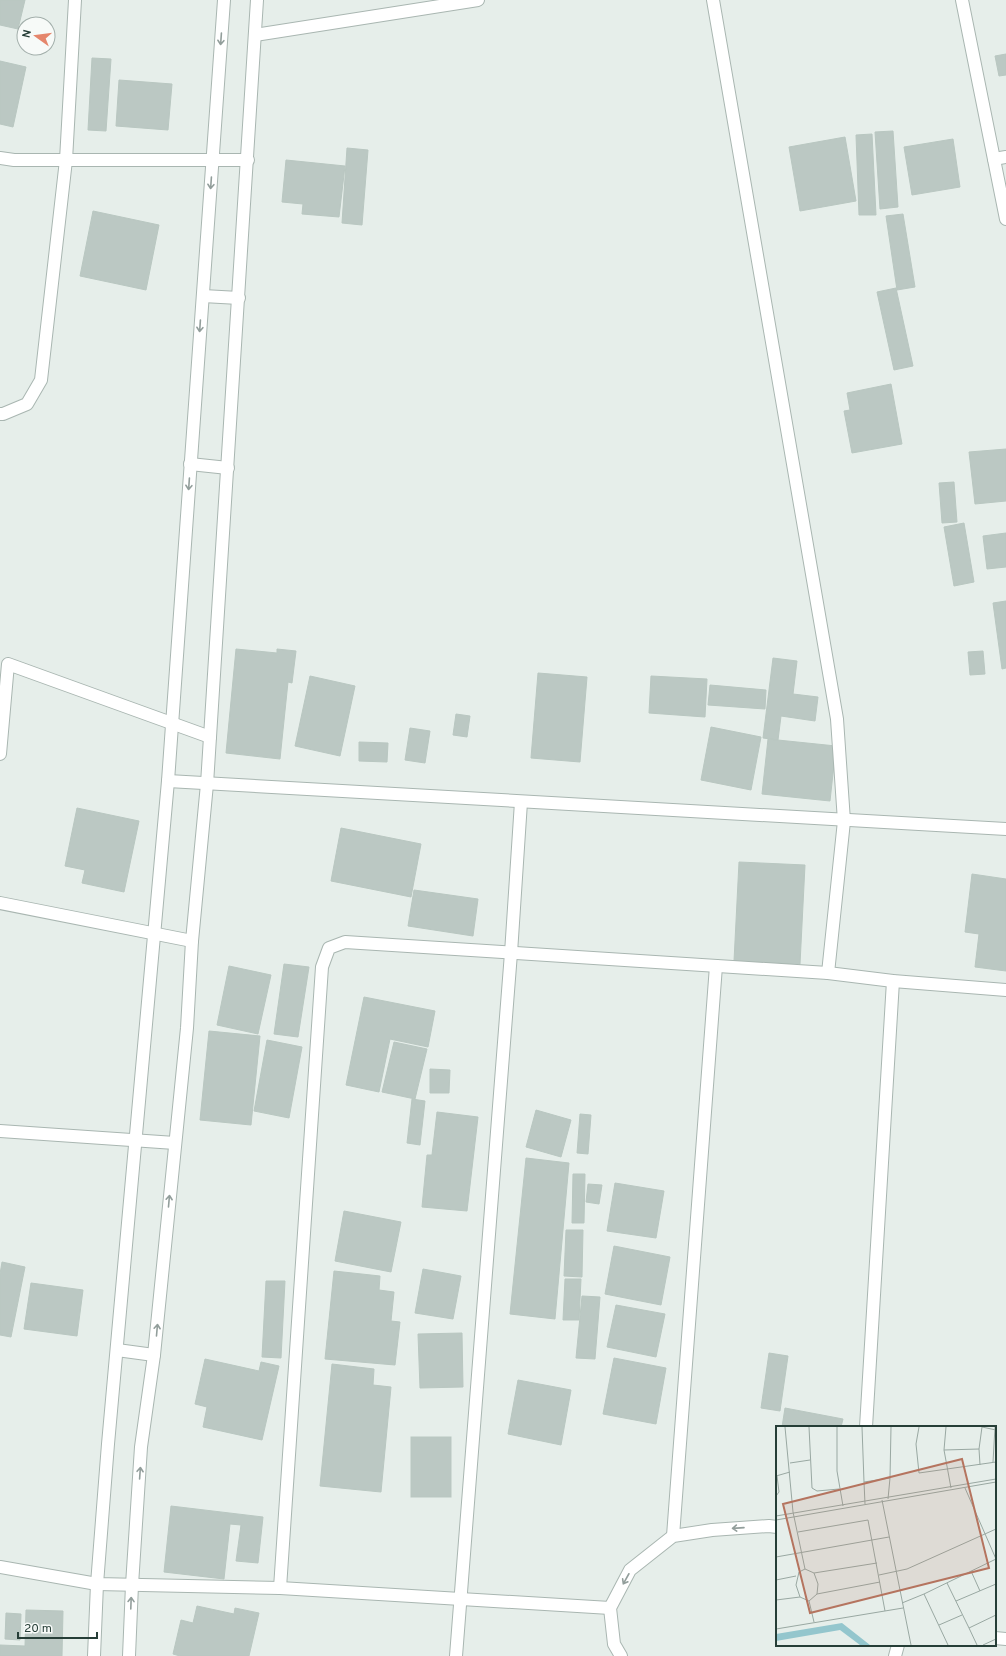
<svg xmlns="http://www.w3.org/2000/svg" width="1006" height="1656" font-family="Overpass,sans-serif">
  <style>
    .building { fill: #bbc8c3; stroke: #b9c7c1 }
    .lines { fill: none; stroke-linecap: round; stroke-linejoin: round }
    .street-casing { stroke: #a9b6b1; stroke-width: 14 }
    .street { stroke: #fff; stroke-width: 12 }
    .oneway { stroke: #929e9b }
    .inset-road { fill: none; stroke: #99a8a2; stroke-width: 1 }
    .view { fill: #b5745f; fill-opacity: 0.15; stroke: #b5745f; stroke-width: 2 }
    .inset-edge { fill: none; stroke: #263e37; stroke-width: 2 }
  </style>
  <rect width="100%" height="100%" fill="#e6eeea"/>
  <!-- building -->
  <g class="building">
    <polygon points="0,0 25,0 18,29 0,25"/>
    <polygon points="1006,54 1006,75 999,76 995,56"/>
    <polygon points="92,58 111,59 106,131 88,130"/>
    <polygon points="0,61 26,67 13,127 0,124"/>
    <polygon points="119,80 172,84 168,130 116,126"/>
    <polygon points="893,131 898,207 880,209 875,132"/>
    <polygon points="872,134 876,215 859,215 856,135"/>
    <polygon points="845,137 856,201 800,211 789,147"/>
    <polygon points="953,139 960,187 912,195 904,147"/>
    <polygon points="347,148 368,150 362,225 342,223"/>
    <polygon points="286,160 345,166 339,217 302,214 303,204 282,202"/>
    <polygon points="93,211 159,225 146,290 80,276"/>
    <polygon points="903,214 915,287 897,290 886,216"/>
    <polygon points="896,288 913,366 894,370 877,292"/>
    <polygon points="891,384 902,444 852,453 844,411 850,410 847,393"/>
    <polygon points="1006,449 1006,501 975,504 969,452"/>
    <polygon points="954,482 957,522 942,523 939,483"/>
    <polygon points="964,523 974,582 954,586 944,527"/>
    <polygon points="1006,533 1006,567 987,569 983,536"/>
    <polygon points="1006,601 1006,668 1002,669 993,603"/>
    <polygon points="236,649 277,653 277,649 296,651 292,683 288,682 280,759 226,753"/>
    <polygon points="983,651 985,674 970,675 968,652"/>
    <polygon points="773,658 797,661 793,694 818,697 815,721 781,716 778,740 763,738"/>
    <polygon points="538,673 587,677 580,762 531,758"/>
    <polygon points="310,676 355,686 340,756 295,746"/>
    <polygon points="651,676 707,679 705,717 649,713"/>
    <polygon points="710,685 766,690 765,709 708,705"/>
    <polygon points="456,714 470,716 467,737 453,735"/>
    <polygon points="711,727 761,737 751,790 701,780"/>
    <polygon points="410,728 430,731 425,763 405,760"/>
    <polygon points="768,739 836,746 830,801 762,794"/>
    <polygon points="359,742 388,743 387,762 359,761"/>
    <polygon points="77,808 139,821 124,892 82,883 85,870 65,866"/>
    <polygon points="341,828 421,844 411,897 331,881"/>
    <polygon points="739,862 805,865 800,964 734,961"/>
    <polygon points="972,874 1006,879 1006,971 975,967 979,934 965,932"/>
    <polygon points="414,890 478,899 473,936 408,926"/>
    <polygon points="284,964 309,967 298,1037 274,1034"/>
    <polygon points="229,966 271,975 258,1034 217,1025"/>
    <polygon points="364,997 435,1011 428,1047 390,1039 379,1092 346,1085"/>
    <polygon points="209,1031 260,1036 251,1125 200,1120"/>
    <polygon points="267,1040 302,1047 289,1118 254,1111"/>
    <polygon points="394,1042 427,1049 415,1099 382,1092"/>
    <polygon points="430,1069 450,1070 449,1093 430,1093"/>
    <polygon points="412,1099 425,1101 420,1145 407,1143"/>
    <polygon points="536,1110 571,1120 561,1157 526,1147"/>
    <polygon points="437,1112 478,1117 467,1211 422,1207 427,1155 432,1155"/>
    <polygon points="580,1114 591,1115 588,1154 577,1153"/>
    <polygon points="526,1158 569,1163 555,1319 510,1314"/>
    <polygon points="573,1174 585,1174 584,1223 572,1223"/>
    <polygon points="615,1183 664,1191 656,1238 607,1231"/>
    <polygon points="588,1184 602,1185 599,1204 586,1202"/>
    <polygon points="344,1211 401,1222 391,1272 335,1261"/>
    <polygon points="566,1230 583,1230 582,1277 564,1276"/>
    <polygon points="614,1246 670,1257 661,1305 605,1294"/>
    <polygon points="2,1262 25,1267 11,1337 0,1335 0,1274"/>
    <polygon points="423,1269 461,1276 453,1319 415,1313"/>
    <polygon points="334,1271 380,1276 379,1290 394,1292 391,1321 400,1322 395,1365 325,1359"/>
    <polygon points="565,1279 581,1279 579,1320 563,1320"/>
    <polygon points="266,1281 285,1281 281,1358 262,1357"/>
    <polygon points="31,1283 83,1290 77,1336 24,1329"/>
    <polygon points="582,1296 600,1297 595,1359 576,1358"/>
    <polygon points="616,1305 665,1314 656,1357 607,1347"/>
    <polygon points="462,1333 463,1387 420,1388 418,1334"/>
    <polygon points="769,1353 788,1356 780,1411 761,1408"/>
    <polygon points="614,1358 666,1368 656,1424 603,1414"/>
    <polygon points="205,1359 259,1371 261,1362 279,1366 262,1440 203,1427 207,1407 195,1404"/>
    <polygon points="332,1364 374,1369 373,1385 391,1387 381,1492 320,1486"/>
    <polygon points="518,1380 571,1390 561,1445 508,1434"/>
    <polygon points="785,1408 843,1419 841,1427 782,1427"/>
    <rect x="411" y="1437" width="40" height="60"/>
    <polygon points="171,1506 263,1517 258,1563 236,1561 241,1525 230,1524 224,1579 164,1572"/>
    <polygon points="197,1606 234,1614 235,1608 259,1613 249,1656 180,1656 173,1654 181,1620 193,1623"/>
    <polygon points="26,1610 63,1611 62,1656 0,1656 0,1645 25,1646"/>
    <polygon points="6,1613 21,1614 20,1640 5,1639"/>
  </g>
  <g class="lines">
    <!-- street casing -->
    <g class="street-casing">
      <g id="street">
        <polyline points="713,0 837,719 844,821 828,973"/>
        <polyline points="962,0 1006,219"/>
        <polyline points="255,35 478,0"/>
        <polyline points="0,158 14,160 248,160"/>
        <polyline points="994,159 1006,157"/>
        <polyline points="203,296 239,298"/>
        <polyline points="0,414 3,414 27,404 41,380 66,160 75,0"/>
        <polyline points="190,464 228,468"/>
        <polyline points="0,754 8,664 210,737"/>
        <polyline points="168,781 1006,829"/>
        <polyline points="0,903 192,941"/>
        <polyline points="0,1131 175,1143"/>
        <polyline points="117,1350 154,1355"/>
        <polyline points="866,1427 893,981"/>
        <polyline points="673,1536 716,966"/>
        <polyline points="0,1567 97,1584 280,1588 610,1608"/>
        <polyline points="280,1588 322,967 329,948 345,942 828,973 893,981 1006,990"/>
        <polyline points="995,1638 1006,1639"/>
        <polyline points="94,1656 97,1584 108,1444 168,781 224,0"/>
        <polyline points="129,1656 132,1585 141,1447 154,1355 187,1028 192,941 207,784 257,0"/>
        <polyline points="456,1656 511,953 521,802"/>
        <polyline points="621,1656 614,1644 610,1608 630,1570 673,1536 712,1530 769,1526 777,1527"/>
        <polyline points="895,1656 898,1645"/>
      </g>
    </g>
    <!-- street -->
    <use href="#street" class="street"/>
  </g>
  <!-- one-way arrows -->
  <defs><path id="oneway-shaft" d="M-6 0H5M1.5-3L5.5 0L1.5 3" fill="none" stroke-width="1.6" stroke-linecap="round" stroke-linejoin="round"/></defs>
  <g class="oneway">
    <use href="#oneway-shaft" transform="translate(221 39) rotate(94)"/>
    <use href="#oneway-shaft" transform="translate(211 183) rotate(94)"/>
    <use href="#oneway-shaft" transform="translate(200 326) rotate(94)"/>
    <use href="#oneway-shaft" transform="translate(189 484) rotate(94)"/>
    <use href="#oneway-shaft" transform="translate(169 1201) rotate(-85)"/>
    <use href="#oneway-shaft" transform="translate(157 1330) rotate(-85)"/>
    <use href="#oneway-shaft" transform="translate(140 1473) rotate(-86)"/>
    <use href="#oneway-shaft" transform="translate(738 1528) rotate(176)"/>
    <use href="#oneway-shaft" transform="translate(626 1579) rotate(119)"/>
    <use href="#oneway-shaft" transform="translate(131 1603) rotate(-88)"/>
  </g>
  <!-- overview -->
  <g transform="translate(776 1426)">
    <rect width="220" height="220" fill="#e6eeea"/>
    <path d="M66,197L94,219H84L64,204L0,215V208Z" fill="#94c6cd"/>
    <path class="inset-road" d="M9,1L17,86L29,143M33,1L36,62L41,65L63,63M61,1V45L67,80M86,1L88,56L114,52L112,73M143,1L140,18L143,47L220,36M170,1L168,24L175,62M206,1L220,4M168,24L203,23M217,36L219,1M14,37L34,34M204,39L203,23L206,1M0,50L14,46M114,52L115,1M88,56L89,78M189,62L220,133M0,70L3,66L1,50M106,74L135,219M0,90L220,53M0,94L220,56M22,106L92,94L109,185M0,131L113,111M29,143L38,147L42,158L41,168L33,175L24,171L20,159L23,146ZM195,145L204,165M38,147L101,137M103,149L131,143L220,103M0,154L20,150M171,157L193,202M41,168L104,156M0,174L24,171M33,175L38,196M180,175L220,158M126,177L148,168M163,199L186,189M0,203L127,182M172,219L148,168L220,133M201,219L193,202L220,189M207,219L220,213"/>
    <path class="view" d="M186,33L213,142L34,187L7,78Z"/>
    <rect width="220" height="220" class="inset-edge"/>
  </g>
  <!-- north arrow -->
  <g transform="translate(36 36) rotate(284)"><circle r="19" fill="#f7faf8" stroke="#a3afab"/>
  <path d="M0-3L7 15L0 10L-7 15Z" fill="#e5866c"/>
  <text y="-6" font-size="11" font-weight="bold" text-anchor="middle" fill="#263e37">N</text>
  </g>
  <!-- scale -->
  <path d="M18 1632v6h79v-6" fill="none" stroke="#263e37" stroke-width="2"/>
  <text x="24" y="1632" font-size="12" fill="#263e37" stroke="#f7faf8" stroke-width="3" paint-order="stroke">20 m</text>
</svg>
